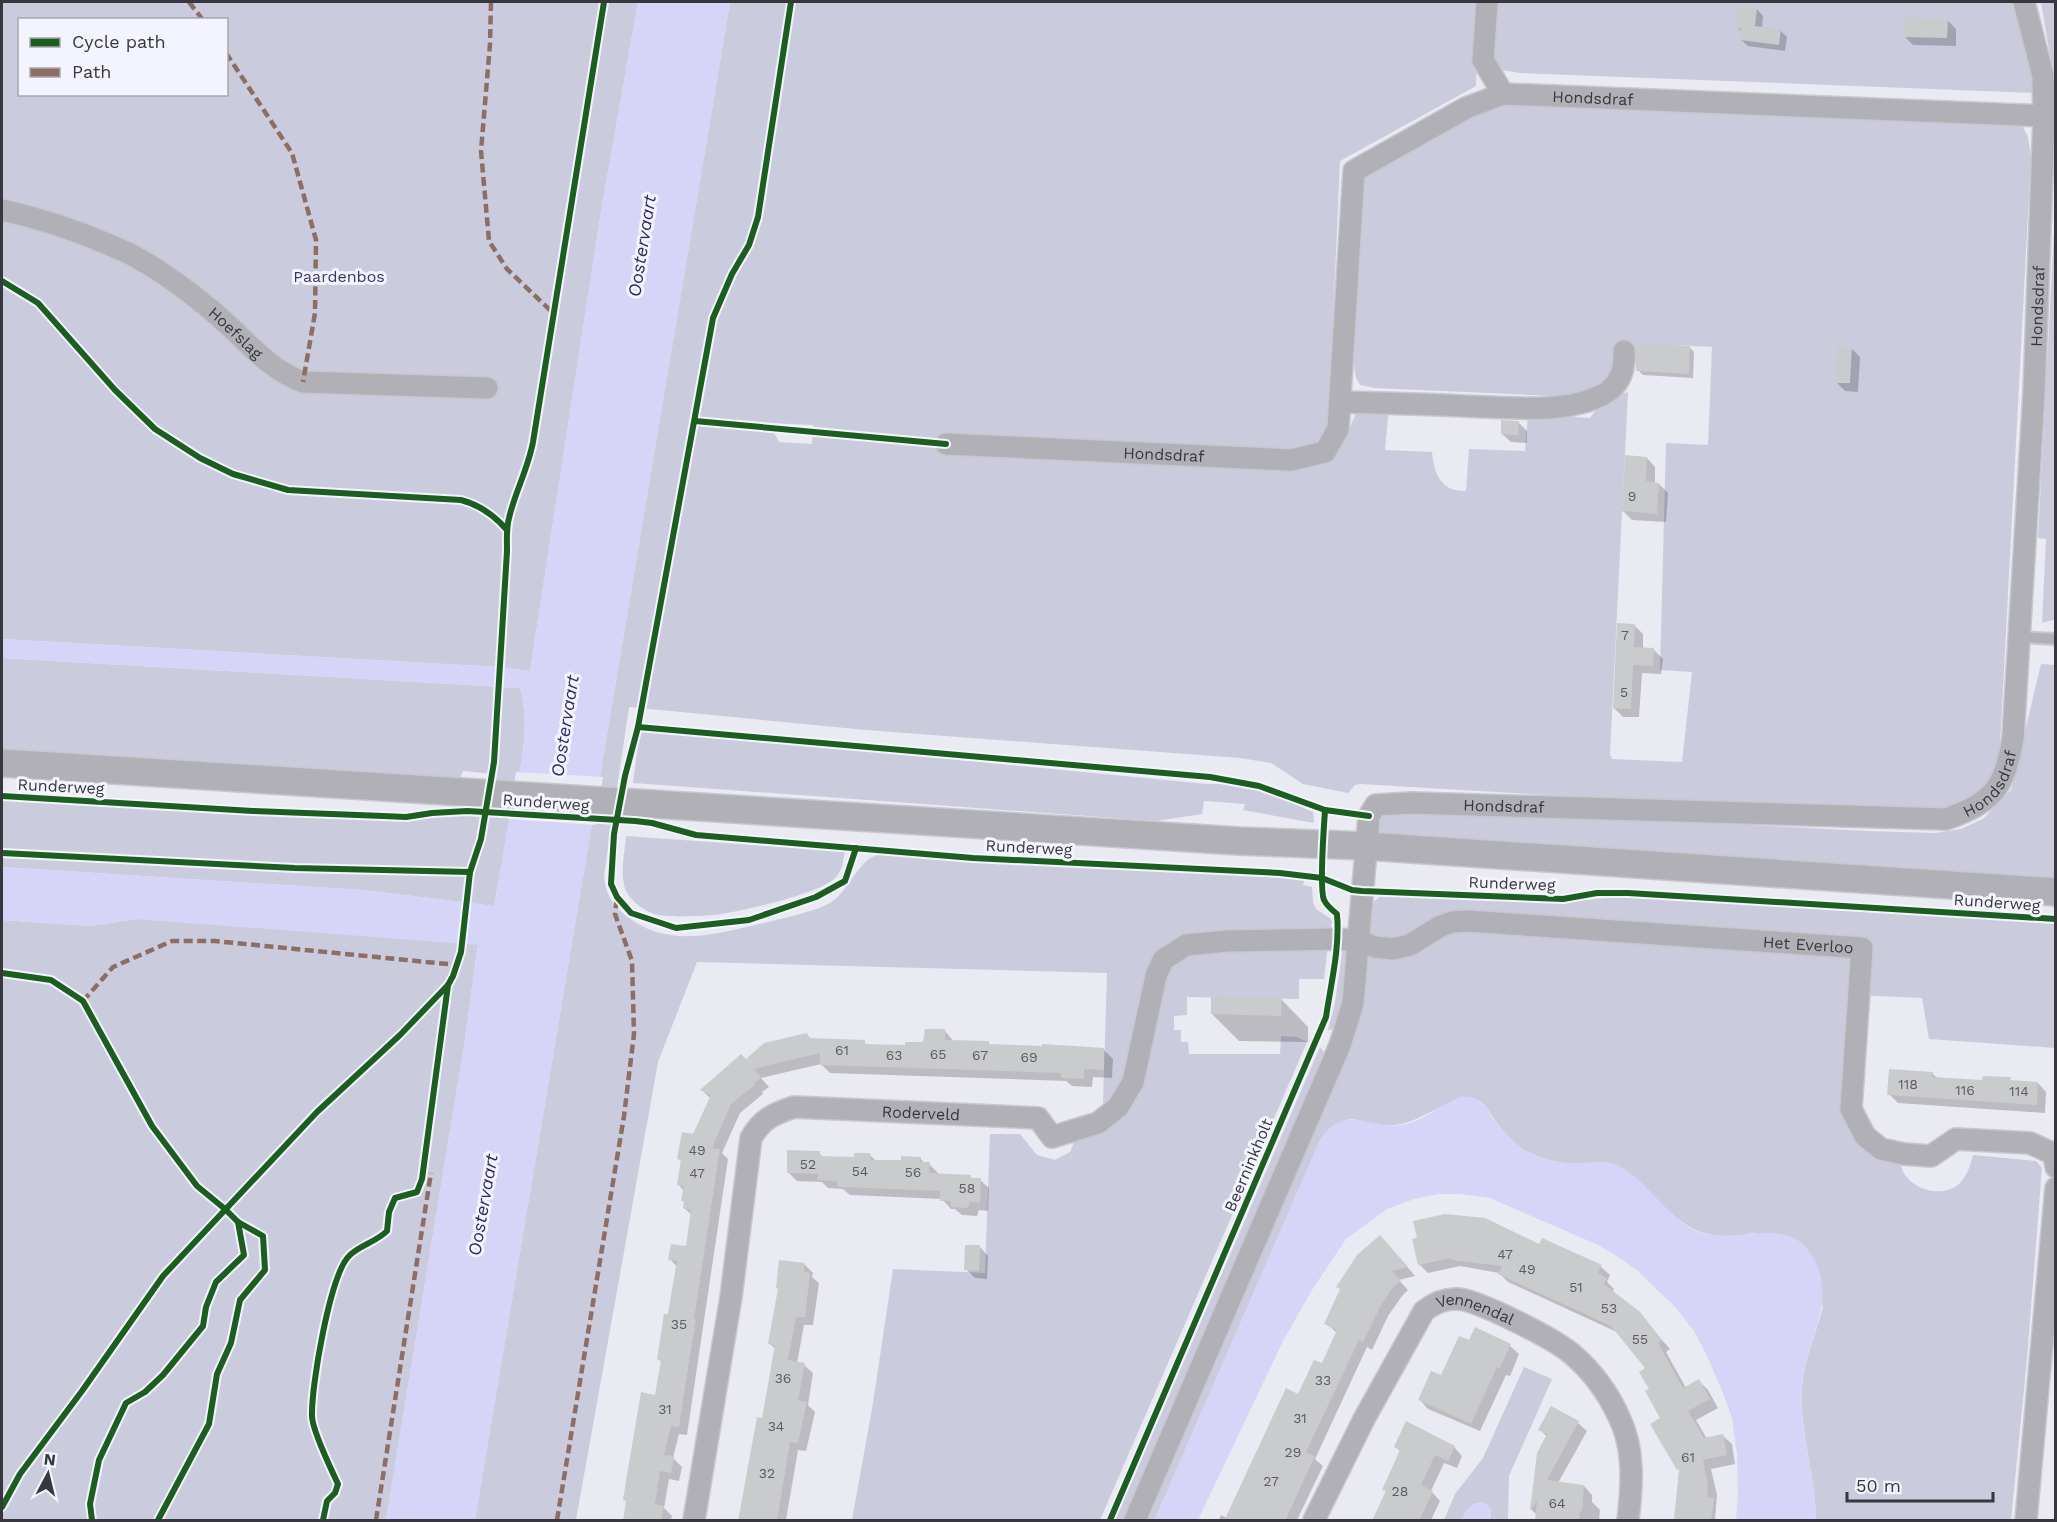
<svg xmlns="http://www.w3.org/2000/svg" width="2057" height="1522" font-family="'Work Sans',sans-serif">
  <style>
    .green { fill: #cbcbde; fill-rule: evenodd }
    .water { fill: #d6d4f7 }
    .pier { fill: #eaeaf2 }
    .shadow { fill: #0003 }
    .building { fill: #c9cbcd }
    .lines { fill: none; stroke-linecap: round; stroke-linejoin: round }
    .service-casing { stroke: #c7c7cd; stroke-width: 14 }
    .minor-casing { stroke: #c7c7cd; stroke-width: 24 }
    .tertiary-casing { stroke: #c7c7cd; stroke-width: 30 }
    .service { stroke: #b0b0b6; stroke-width: 10 }
    .minor { stroke: #b0b0b6; stroke-width: 21 }
    .tertiary { stroke: #b0b0b6; stroke-width: 27 }
    .quiet { stroke: #8d6e63; stroke-width: 4.5; stroke-dasharray: 9 4.5; stroke-linecap: butt }
    .cycleway-casing { stroke: #f4f4fe; stroke-width: 10 }
    .cycleway { stroke: #1b5e20; stroke-width: 6 }
    .labels { text-anchor: middle; stroke-width: 6; stroke-linejoin: round; paint-order: stroke }
    .number-label { font-size: 14px; fill: #5c5c61 }
    .street-label { font-size: 16px; fill: #37373d; stroke: #f4f4fe }
    .park-label { font-size: 16px; fill: #3c356d; stroke: #f4f4fe }
    .water-label { font-size: 18px; font-style: italic; fill: #322960; stroke: #f4f4fe }
  </style>
  <rect width="100%" height="100%" fill="#eaeaf2"/>
  <!-- green -->
  <g class="green">
    <path d="M2,2H638L601,212L530,671L499,667L2,639ZM20,20H226V94H20Z"/>
    <path d="M730,2H1479L1476,86L1340,161L1331,367V424L1346,436L1358,409L1389,407L1385,450L1432,452C1434,474 1441,492 1466,491L1469,449L1525,451L1528,414L1590,418L1604,398L1628,392L1610,754L1612,759L1682,762L1692,672L1660,670L1666,443L1708,445L1712,347C1696,346 1641,343 1630,351L1628,378L1604,381L1577,397L1374,388L1360,385L1356,378L1354,366L1357,241L1363,182L1369,171L1493,103L2021,123L2028,137L2031,157L1999,764L1979,797L1952,812L1876,814L1360,784L1355,785L1348,793L1303,784L1271,763L1240,758L866,730L629,707L604,875C605,891 611,904 624,914C667,950 715,934 764,923C781,919 816,911 830,903C849,892 859,858 878,855C885,853 893,854 901,854L1299,879L1305,880L1303,885L1312,887L1313,902L1316,909L1331,919L1332,922L1329,934L1324,979H1299V999L1187,997V1015L1174,1016V1030H1181V1042H1188L1189,1054H1280L1281,1036L1297,1037L1307,1042L1100,1520H852L873,1403L893,1269L985,1273L990,1134H1020L1037,1155L1055,1160L1070,1152L1076,1137L1110,1123L1128,1079L1114,1104L1074,1125L1103,1105L1107,973L697,962L658,1062L576,1520H475ZM769,423L813,425L812,444L779,442Z"/>
    <polygon points="1497,2 2016,2 2035,93 1520,73 1502,70 1495,64 1494,45"/>
    <polygon points="2041,2 2055,2 2055,86"/>
    <polygon points="2055,212 2056,619 2042,623 2046,539 2038,538"/>
    <path d="M2,658L520,688C533,734 516,783 508,829C503,854 499,880 494,906L364,890L2,867V798L327,817L405,819L444,814L485,817L493,774L463,771L460,779L251,765L2,750Z"/>
    <polygon points="2041,664 2055,665 2055,880 1369,834 1375,818 1397,807 1868,831 1935,833 1961,829 1983,819 2011,790"/>
    <path d="M640,729L1206,784C1228,784 1251,783 1271,791C1286,797 1299,807 1313,812L1314,823L1243,810L1245,804L1204,801L1202,814L1156,821L633,783Z"/>
    <path d="M626,836L839,851H845C843,860 843,869 836,877C821,894 738,912 714,915C698,916 669,918 654,914C643,910 631,901 626,891C619,875 625,852 626,836Z"/>
    <path d="M1383,894L1556,902L1621,897L1907,912L2055,924V1048L1929,1039L1922,998L1852,995L1857,1136L1868,1153L1900,1162C1901,1166 1902,1171 1905,1175C1917,1192 1946,1198 1961,1182C1967,1175 1971,1164 1973,1155L2036,1161L2042,1168L2027,1359L2011,1520H1816C1816,1476 1799,1432 1802,1387C1804,1359 1817,1333 1823,1306L1754,1233C1697,1244 1682,1224 1644,1187C1635,1179 1627,1169 1615,1165C1602,1159 1588,1164 1575,1164C1558,1163 1541,1159 1526,1151C1516,1145 1504,1133 1497,1123C1489,1113 1486,1101 1472,1098C1454,1093 1419,1125 1392,1125C1384,1126 1376,1125 1369,1124C1363,1123 1357,1119 1351,1119C1339,1120 1328,1129 1321,1138L1155,1520H1144L1359,1021L1371,904Z"/>
    <polygon points="138,919 478,944 464,1046 386,1520 2,1520 2,920 90,926"/>
    <polygon points="1343,946 1350,947 1342,1013 1334,1029 1328,1030 1335,1003"/>
    <polygon points="1320,1047 1324,1052 1324,1057 1124,1520 1115,1520"/>
    <polygon points="1524,1367 1552,1379 1509,1476 1508,1520 1491,1520 1491,1510 1476,1503 1466,1511 1462,1520 1444,1520 1455,1494 1483,1458"/>
  </g>
  <!-- water -->
  <g class="water">
    <path d="M638,2H730L475,1520H386L464,1046L478,945L138,919L90,926L2,920V867L364,890L494,906C499,880 503,855 507,829C516,784 533,734 520,688L2,658V639L499,667L530,671L601,212Z"/>
    <path d="M1460,1097C1485,1097 1484,1107 1497,1124C1503,1131 1511,1140 1519,1146C1535,1159 1559,1164 1579,1163C1591,1163 1604,1160 1615,1164C1640,1174 1663,1210 1687,1226C1728,1254 1787,1207 1814,1259C1837,1302 1806,1342 1802,1386C1798,1431 1816,1475 1816,1520H1736L1738,1496L1737,1454L1732,1418L1723,1393L1707,1356L1694,1331L1676,1308L1638,1271L1617,1256L1598,1245L1490,1198L1461,1194H1438L1414,1199L1387,1209L1346,1239L1312,1290L1284,1339L1198,1520H1154L1321,1138C1346,1104 1367,1129 1401,1125C1423,1122 1440,1105 1460,1097Z"/>
    <path d="M1483,1502C1492,1506 1491,1512 1491,1520H1462C1466,1510 1471,1503 1483,1502Z"/>
  </g>
  <!-- pier -->
  <g class="pier">
    <polygon points="516,772 603,777 595,825 507,819"/>
    <polygon points="463,899 468,900 465,946 460,946"/>
  </g>
  <!-- shadow -->
  <g class="shadow">
    <polygon points="1757,9 1763,16 1762,29 1780,30 1787,37 1785,51 1748,46 1741,40 1742,32 1737,27"/>
    <polygon points="1947,20 1956,29 1956,46 1913,45 1904,36"/>
    <polygon points="1690,348 1694,352 1693,378 1643,375 1637,369"/>
    <polygon points="1851,348 1860,357 1858,392 1845,391 1836,382"/>
    <polygon points="1518,422 1527,431 1527,443 1511,442 1502,434"/>
    <polygon points="1647,458 1655,467 1655,484 1659,484 1668,493 1666,522 1632,520 1623,511"/>
    <polygon points="1634,625 1643,634 1643,649 1654,650 1663,659 1661,674 1642,673 1639,717 1623,717 1614,708"/>
    <polygon points="1281,999 1308,1027 1308,1042 1239,1041 1212,1014"/>
    <polygon points="945,1031 954,1042 988,1043 991,1046 1104,1050 1113,1059 1112,1078 1093,1077 1092,1087 1072,1086 1066,1081 830,1073 821,1064 761,1078 769,1087 762,1092 763,1094 740,1113 722,1153 728,1159 687,1435 679,1434 673,1458 682,1467 679,1481 669,1479 664,1508 672,1516 671,1520 624,1520 656,1397 662,1362 658,1359 669,1316 677,1267 670,1259 687,1248 692,1215 684,1208 685,1203 683,1200 684,1191 678,1184 682,1162 679,1159 694,1136 711,1099 702,1090 746,1061 807,1035 812,1040 864,1042 867,1045 906,1046 925,1044"/>
    <polygon points="1932,1073 1938,1079 1984,1082 2010,1079 2013,1082 2038,1083 2046,1092 2045,1113 1898,1103 1889,1094"/>
    <polygon points="819,1153 824,1158 855,1158 870,1155 876,1161 902,1162 920,1158 925,1164 929,1164 938,1173 938,1175 970,1176 973,1179 980,1180 989,1188 988,1211 979,1210 977,1216 962,1215 955,1209 951,1209 942,1199 850,1195 843,1189 828,1188 822,1182 797,1181 788,1172"/>
    <polygon points="1414,1240 1540,1246 1601,1267 1610,1275 1607,1282 1614,1289 1612,1292 1639,1314 1670,1349 1666,1352 1686,1388 1699,1381 1708,1390 1718,1408 1696,1420 1707,1439 1723,1436 1732,1444 1735,1464 1711,1469 1717,1495 1715,1520 1674,1520 1680,1471 1651,1390 1647,1368 1619,1333 1508,1282 1499,1273 1460,1266 1428,1273 1419,1264"/>
    <polygon points="1389,1246 1415,1276 1399,1280 1408,1290 1402,1296 1388,1316 1372,1350 1367,1347 1315,1459 1323,1466 1297,1520 1219,1520 1221,1515 1227,1518 1299,1396 1323,1365 1337,1333 1326,1323"/>
    <polygon points="980,1247 988,1256 987,1279 975,1278 966,1269"/>
    <polygon points="804,1264 813,1273 812,1277 819,1283 813,1325 804,1325 797,1363 804,1365 813,1373 808,1405 815,1412 806,1451 798,1450 786,1520 740,1520 763,1420 776,1349 769,1343"/>
    <polygon points="1475,1329 1510,1346 1519,1354 1510,1376 1506,1375 1480,1431 1428,1409 1420,1400 1442,1377 1469,1342"/>
    <polygon points="1578,1423 1587,1431 1558,1483 1584,1486 1592,1495 1592,1502 1600,1510 1599,1520 1536,1520 1537,1515 1531,1509 1538,1454 1547,1437 1540,1429"/>
    <polygon points="1396,1447 1454,1447 1462,1456 1457,1468 1444,1463 1431,1491 1440,1501 1431,1520 1374,1520 1387,1493 1384,1489 1401,1452"/>
  </g>
  <!-- building -->
  <g class="building">
    <polygon points="1738,6 1757,8 1755,26 1781,29 1779,45 1740,40 1741,29 1735,28"/>
    <polygon points="1903,17 1948,19 1947,38 1903,37"/>
    <polygon points="1639,343 1690,346 1689,374 1637,371 1636,370 1636,347 1638,347"/>
    <polygon points="1837,346 1852,346 1850,383 1835,383"/>
    <polygon points="1501,420 1519,421 1518,435 1501,434"/>
    <polygon points="1625,455 1647,457 1646,481 1659,483 1657,514 1622,511"/>
    <polygon points="1617,623 1635,624 1634,647 1654,648 1653,666 1633,665 1631,709 1613,708"/>
    <polygon points="1211,996 1282,998 1281,1016 1211,1014"/>
    <polygon points="925,1029 945,1029 945,1040 989,1041 989,1044 1042,1046 1042,1044 1104,1048 1104,1070 1084,1069 1084,1079 1061,1078 1061,1073 820,1065 820,1053 754,1069 761,1077 755,1083 756,1084 731,1104 712,1148 720,1149 694,1319 696,1319 688,1368 679,1427 671,1426 664,1455 674,1456 671,1473 660,1471 655,1504 664,1506 661,1521 623,1521 626,1501 623,1500 627,1475 641,1392 655,1395 661,1360 657,1359 664,1314 668,1314 677,1261 668,1260 671,1244 686,1246 691,1210 683,1208 684,1201 681,1201 684,1186 677,1185 681,1160 677,1159 682,1132 693,1134 711,1095 700,1090 741,1054 746,1059 764,1043 807,1033 809,1038 865,1040 865,1044 905,1045 905,1042 923,1042"/>
    <polygon points="1889,1069 1933,1072 1932,1077 1982,1080 1983,1076 2011,1077 2010,1080 2038,1082 2037,1105 1887,1095"/>
    <polygon points="787,1150 820,1151 820,1156 854,1157 854,1153 870,1153 871,1160 901,1160 901,1156 921,1157 920,1162 930,1162 929,1173 971,1175 971,1178 981,1178 980,1203 970,1202 968,1208 951,1207 950,1201 940,1201 940,1191 839,1187 836,1181 817,1180 818,1174 787,1173"/>
    <polygon points="1445,1214 1485,1218 1539,1244 1542,1238 1602,1265 1598,1273 1607,1279 1604,1284 1640,1312 1662,1340 1658,1343 1683,1388 1699,1379 1710,1399 1688,1411 1704,1438 1723,1434 1727,1455 1703,1460 1708,1485 1707,1497 1714,1498 1711,1521 1674,1521 1679,1469 1677,1470 1650,1424 1660,1418 1645,1391 1649,1389 1639,1372 1645,1368 1611,1326 1498,1274 1502,1266 1451,1260 1451,1258 1418,1265 1412,1239 1417,1238 1413,1221"/>
    <polygon points="1380,1235 1408,1267 1392,1271 1401,1281 1393,1287 1380,1307 1363,1342 1359,1340 1306,1452 1315,1456 1285,1521 1224,1521 1286,1388 1298,1394 1314,1360 1322,1363 1337,1330 1324,1324 1340,1289 1336,1287 1357,1255"/>
    <polygon points="965,1245 980,1245 979,1271 964,1270"/>
    <polygon points="779,1260 805,1263 804,1272 810,1273 805,1317 796,1317 788,1360 805,1363 798,1400 807,1402 798,1443 790,1442 777,1521 738,1521 757,1417 762,1418 775,1345 768,1344 778,1289 776,1288"/>
    <polygon points="1475,1327 1511,1344 1500,1368 1497,1367 1471,1424 1418,1400 1431,1371 1441,1375 1459,1336 1469,1340"/>
    <polygon points="1551,1406 1579,1421 1547,1480 1584,1485 1582,1511 1580,1511 1579,1521 1535,1521 1537,1501 1530,1510 1537,1453 1547,1434 1538,1430"/>
    <polygon points="1406,1421 1455,1446 1448,1461 1435,1455 1421,1485 1433,1491 1419,1521 1372,1521 1386,1491 1382,1490 1400,1450 1394,1447"/>
  </g>
  <g class="lines">
    <!-- service casing -->
    <g class="service-casing">
      <polyline id="service" points="2020,637 2056,639"/>
    </g>
    <!-- minor casing -->
    <g class="minor-casing">
      <g id="minor">
        <path id="s1" d="M1503,94L2044,116"/>
        <path id="s2" d="M2,210C39,218 75,230 110,245C120,250 130,253 139,259C165,273 188,291 210,309C241,334 265,368 303,382L487,388"/>
        <path d="M1340,402C1381,403 1422,404 1464,406C1507,407 1565,415 1604,394C1621,384 1625,368 1624,351"/>
        <path id="s3" d="M946,444L1291,460L1325,452L1338,429L1354,171L1466,108L1503,94L1483,60L1487,2"/>
        <path id="s4" d="M694,1520L731,1297L751,1138C762,1119 773,1114 794,1107L1038,1118L1052,1137L1098,1123L1118,1107L1133,1082L1156,976L1163,960L1186,945L1228,941L1338,939L1359,941L1375,947L1393,949L1410,945L1439,927L1452,922L1467,921L1862,948L1851,1109L1865,1136L1881,1149L1904,1154L1931,1156L1956,1139L2030,1143L2054,1154L2056,1167"/>
        <path id="s5" d="M1135,1520L1340,1045L1353,1003L1369,816L1376,805L1411,803L1946,819C1995,801 2004,788 2013,738L2034,393L2044,116L2043,76L2024,2"/>
        <path id="s6" d="M1314,1520L1364,1419L1424,1311C1434,1303 1444,1298 1458,1299C1480,1301 1555,1339 1573,1355C1593,1372 1608,1393 1619,1417C1635,1449 1632,1486 1628,1520"/>
        <polyline points="2026,1520 2056,1188"/>
      </g>
    </g>
    <!-- tertiary casing -->
    <g class="tertiary-casing">
      <polyline id="tertiary" points="2,763 1239,841 1366,846 2056,892"/>
    </g>
    <!-- service -->
    <use href="#service" class="service"/>
    <!-- minor -->
    <use href="#minor" class="minor"/>
    <!-- tertiary -->
    <use href="#tertiary" class="tertiary"/>
    <!-- quiet -->
    <g class="quiet">
      <polyline points="189,2 203,20"/>
      <polyline points="491,2 490,44 481,151 489,241 507,269 553,313"/>
      <polyline points="226,53 292,153 316,240 315,313 303,382"/>
      <polyline points="83,1001 113,967 172,941 215,941 457,965"/>
      <polyline points="376,1520 431,1173"/>
      <polyline points="557,1520 624,1116 634,1034 632,961 615,914 617,897"/>
    </g>
    <!-- cycleway casing -->
    <g class="cycleway-casing">
      <g id="cycleway">
        <path d="M2,281L38,303L115,390L155,429L200,458L233,474L288,490L461,500C480,505 494,515 507,530"/>
        <polyline points="695,421 946,444"/>
        <polyline points="638,727 713,318 732,274 749,245 758,217 791,2"/>
        <polyline points="2,796 253,811 383,816 406,817 432,813 467,811 635,821 652,823 696,835 973,858 1280,873 1322,878 1352,890 1362,891 1563,899 1597,893 1628,893 2056,919"/>
        <polyline points="856,848 845,881 816,897 749,920 676,928 631,913 617,897 611,884 614,834 625,776 638,727 1210,777 1259,786 1325,810 1369,816"/>
        <polyline points="2,853 295,868 470,872"/>
        <polyline points="2,973 51,980 83,1001 152,1126 197,1186 225,1209 238,1222 263,1236 265,1270 240,1300 231,1343 217,1374 209,1424 158,1520"/>
        <path d="M2,1507L20,1474L82,1391L163,1276L317,1112L400,1035L448,985L453,976L461,952L470,872L481,839L494,762L507,551C507,540 506,529 509,518C515,492 528,469 533,442L604,2"/>
        <polyline points="92,1520 90,1504 99,1460 126,1403 145,1392 163,1375 203,1326 206,1307 216,1282 244,1255 238,1222"/>
        <path d="M323,1520L327,1501L335,1493L338,1484C331,1469 312,1430 312,1416C311,1387 330,1275 349,1256C358,1246 376,1242 387,1231L389,1212L395,1198L417,1192L422,1179L448,985"/>
        <path d="M1110,1520L1326,1017C1331,983 1340,948 1337,914C1332,910 1327,906 1324,900C1319,888 1324,827 1325,810"/>
      </g>
    </g>
    <!-- cycleway -->
    <use href="#cycleway" class="cycleway"/>
  </g>
  <g class="labels">
    <!-- number labels -->
    <g class="number-label">
      <text x="1632" y="501">9</text>
      <text x="1625" y="640">7</text>
      <text x="1624" y="697">5</text>
      <text x="842" y="1055">61</text>
      <text x="938" y="1059">65</text>
      <text x="894" y="1060">63</text>
      <text x="980" y="1060">67</text>
      <text x="1029" y="1062">69</text>
      <text x="1908" y="1089">118</text>
      <text x="1965" y="1095">116</text>
      <text x="2019" y="1096">114</text>
      <text x="697" y="1155">49</text>
      <text x="808" y="1169">52</text>
      <text x="860" y="1176">54</text>
      <text x="913" y="1177">56</text>
      <text x="697" y="1178">47</text>
      <text x="967" y="1193">58</text>
      <text x="1505" y="1259">47</text>
      <text x="1527" y="1274">49</text>
      <text x="1576" y="1292">51</text>
      <text x="1609" y="1313">53</text>
      <text x="679" y="1329">35</text>
      <text x="1640" y="1344">55</text>
      <text x="783" y="1383">36</text>
      <text x="1323" y="1385">33</text>
      <text x="665" y="1414">31</text>
      <text x="1300" y="1423">31</text>
      <text x="776" y="1431">34</text>
      <text x="1293" y="1457">29</text>
      <text x="1688" y="1462">61</text>
      <text x="767" y="1478">32</text>
      <text x="1271" y="1486">27</text>
      <text x="1400" y="1496">28</text>
      <text x="1557" y="1508">64</text>
    </g>
    <!-- street labels -->
    <g class="street-label">
      <text dy="6" stroke="none"><textPath href="#s1" startOffset="90">Hondsdraf</textPath></text>
      <text dy="6" stroke="none"><textPath href="#s5" startOffset="1878">Hondsdraf</textPath></text>
      <text dy="6" stroke="none"><textPath href="#s2" startOffset="268">Hoefslag</textPath></text>
      <text dy="6" stroke="none"><textPath href="#s3" startOffset="218">Hondsdraf</textPath></text>
      <text dy="6" stroke="none"><textPath href="#s5" startOffset="1392">Hondsdraf</textPath></text>
      <text transform="translate(61 786) rotate(3)" y="6">Runderweg</text>
      <text transform="translate(546 802) rotate(4)" y="6">Runderweg</text>
      <text dy="6" stroke="none"><textPath href="#s5" startOffset="890">Hondsdraf</textPath></text>
      <text transform="translate(1029 847) rotate(3)" y="6">Runderweg</text>
      <text transform="translate(1512 883) rotate(2)" y="6">Runderweg</text>
      <text transform="translate(1997 902) rotate(4)" y="6">Runderweg</text>
      <text dy="6" stroke="none"><textPath href="#s4" startOffset="1596">Het Everloo</textPath></text>
      <text dy="6" stroke="none"><textPath href="#s4" startOffset="568">Roderveld</textPath></text>
      <text transform="translate(1248 1165) rotate(-67)" y="6">Beerninkholt</text>
      <text dy="6" stroke="none"><textPath href="#s6" startOffset="292">Vennendal</textPath></text>
    </g>
    <!-- park labels -->
    <g class="park-label">
      <text x="339" y="282">Paardenbos</text>
    </g>
    <!-- water labels -->
    <g class="water-label">
      <text transform="translate(642 246) rotate(-81)" y="6">Oostervaart</text>
      <text transform="translate(565 726) rotate(-81)" y="6">Oostervaart</text>
      <text transform="translate(483 1205) rotate(-80)" y="6">Oostervaart</text>
    </g>
  </g>
  <!-- border -->
  <rect width="2057" height="1522" fill="none" stroke="#37373d" stroke-width="6"/>
  <!-- legend -->
  <rect x="18" y="18" width="210" height="78" fill="#f4f4fe" stroke="#a8a8b1" stroke-width="1.5"/>
  <rect x="30" y="38" width="30" height="9" fill="#1b5e20" stroke="#a8a8b1" stroke-width="1.5"/>
  <text x="72" y="48" font-size="18" fill="#37373d">Cycle path</text>
  <rect x="30" y="68" width="30" height="9" fill="#8d6e63" stroke="#a8a8b1" stroke-width="1.5"/>
  <text x="72" y="78" font-size="18" fill="#37373d">Path</text>
  <!-- north arrow -->
  <g transform="translate(48 1474) rotate(7)" stroke="#f4f4fe" stroke-width="4.5" paint-order="stroke">
  <path d="M0-4.5L10 22L0 15L-10 22Z" fill="#37373d"/>
  <text y="-9" font-size="16" font-weight="bold" text-anchor="middle" fill="#37373d">N</text>
  </g>
  <!-- scale -->
  <path d="M1847 1492v9h146v-9" fill="none" stroke="#37373d" stroke-width="3"/>
  <text x="1856" y="1492" font-size="18" fill="#37373d" stroke="#f4f4fe" stroke-width="4.5" paint-order="stroke">50 m</text>
</svg>
